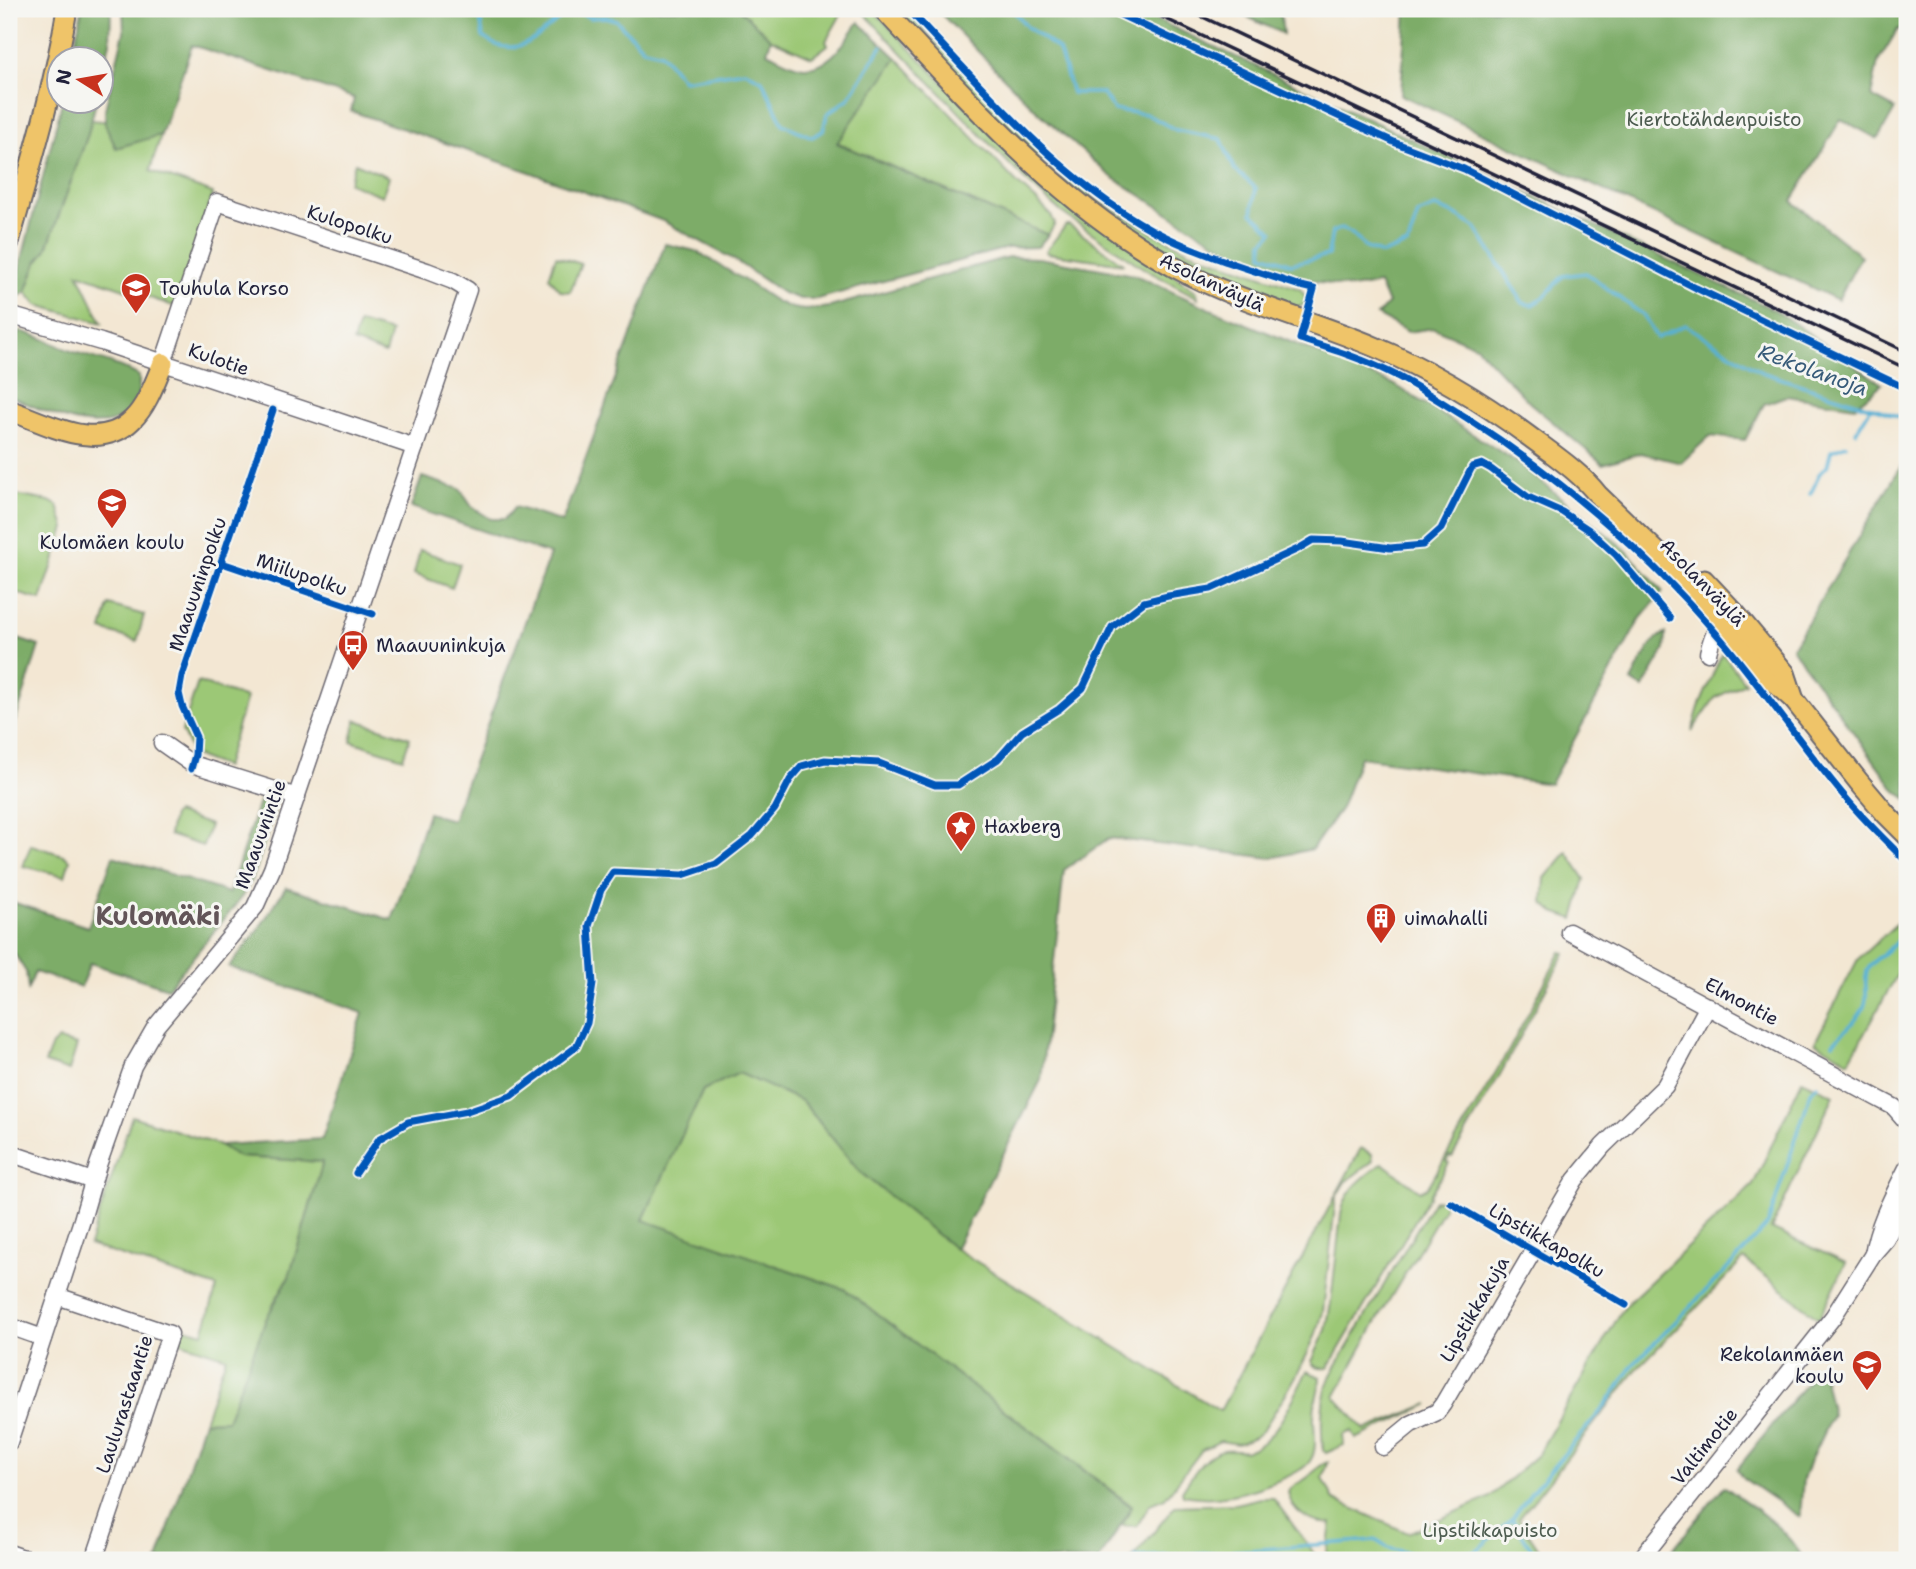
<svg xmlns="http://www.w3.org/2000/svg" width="1916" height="1569" font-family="'Shantell Sans',sans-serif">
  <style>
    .green { fill: #9cc876; stroke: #5f7558; stroke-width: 2 }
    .forest { fill: #7dac67; stroke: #506751; stroke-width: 2 }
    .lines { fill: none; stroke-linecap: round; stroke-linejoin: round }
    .stream { stroke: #57b1d5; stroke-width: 3.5 }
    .minor-casing { stroke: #6b6770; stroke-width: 19 }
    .major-casing { stroke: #6b6770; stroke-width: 23 }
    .minor { stroke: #fff; stroke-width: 16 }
    .major { stroke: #efc469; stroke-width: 19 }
    .rail { stroke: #22223b; stroke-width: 3.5 }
    .cycleway-casing { stroke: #f6f6f2; stroke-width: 11 }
    .cycleway { stroke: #0057b8; stroke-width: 7 }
    .labels { text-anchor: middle; stroke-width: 6; stroke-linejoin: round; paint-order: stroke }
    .park-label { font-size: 19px; fill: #4d5c50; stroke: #f6f6f2 }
    .street-label { font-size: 19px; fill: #22223b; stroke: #f6f6f2 }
    .poi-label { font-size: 19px; fill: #22223b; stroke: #f6f6f2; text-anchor: start }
    .water-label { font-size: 21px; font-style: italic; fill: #375b79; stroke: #f6f6f2 }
    .district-label { font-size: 26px; font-weight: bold; fill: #625458; stroke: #f6f6f2 }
  </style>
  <rect width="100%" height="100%" fill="#f6f6f2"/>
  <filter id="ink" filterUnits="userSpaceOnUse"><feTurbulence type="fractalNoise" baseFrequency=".0143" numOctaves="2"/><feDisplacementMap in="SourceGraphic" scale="14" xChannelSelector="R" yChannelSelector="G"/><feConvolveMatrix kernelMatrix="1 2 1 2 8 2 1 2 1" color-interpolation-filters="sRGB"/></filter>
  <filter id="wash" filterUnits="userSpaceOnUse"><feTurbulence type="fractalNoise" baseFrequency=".00686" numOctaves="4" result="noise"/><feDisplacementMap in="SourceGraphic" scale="28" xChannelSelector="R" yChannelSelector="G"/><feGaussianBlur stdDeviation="1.57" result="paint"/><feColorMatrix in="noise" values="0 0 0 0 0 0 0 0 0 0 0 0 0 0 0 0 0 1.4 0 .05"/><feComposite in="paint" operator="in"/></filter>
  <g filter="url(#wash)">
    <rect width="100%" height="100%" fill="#f3e7d3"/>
    <!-- green -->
    <g class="green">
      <polygon points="739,9 841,9 843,11 826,41 828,45 812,57 771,39"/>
      <polygon points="860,9 872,9 1033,175 1197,292 1198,298 1146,270 1061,212 1024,179 981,135"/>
      <polygon points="891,9 904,9 1040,149 1096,199 1148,230 1189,251 1300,289 1306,297 1304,305 1293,309 1204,275 1115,224 1028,150"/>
      <polygon points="897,58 1017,183 1038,202 1051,215 1055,224 1048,235 836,142"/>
      <polygon points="91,120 124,123 161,135 150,171 213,193 176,307 78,273 102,323 37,305 26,292 37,262 46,251 88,134"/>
      <polygon points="355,163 389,177 382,196 349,183"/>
      <polygon points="1066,225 1069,225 1124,264 1047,253 1046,251"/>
      <polygon points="556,256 581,264 570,292 561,291 549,277"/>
      <polygon points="359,323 391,332 385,354 353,342"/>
      <polygon points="9,494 49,501 58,506 65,528 41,600 9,591"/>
      <polygon points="420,550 460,564 452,588 414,574"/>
      <polygon points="109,605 144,615 137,641 102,630"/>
      <polygon points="1722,653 1745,683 1715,698 1692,731 1699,707"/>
      <polygon points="198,682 246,698 225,767 193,755 182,731"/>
      <polygon points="356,720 410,738 403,758 351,741"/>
      <polygon points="176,813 210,825 203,846 169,835 173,815"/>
      <polygon points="31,845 63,855 70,860 65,876 23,866"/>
      <polygon points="1567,852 1585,879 1574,919 1554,912 1543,903 1545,878"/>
      <polygon points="1907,914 1907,957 1849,1061 1815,1042 1858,959"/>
      <path d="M1561,952L1565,953L1502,1071L1452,1157L1449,1156L1447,1161L1449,1163L1328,1368C1321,1369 1313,1368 1312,1361L1326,1330L1331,1302L1341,1214C1346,1188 1362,1179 1382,1163L1420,1191L1428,1187L1509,1050Z"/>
      <polygon points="58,1040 77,1045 69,1071 45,1063 52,1045"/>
      <path d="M739,1073L802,1101L860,1172L956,1249L1220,1411L1361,1148L1372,1154L1373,1161L1345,1182L1336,1197L1323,1312C1312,1354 1286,1394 1263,1430L1255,1437L1238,1444L1220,1441L1202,1450L1165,1498L1150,1504L1137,1526L1121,1525L1132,1506L844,1290L642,1220L703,1090Z"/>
      <path d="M1802,1080L1834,1095L1771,1229L1846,1263L1819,1319L1744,1259L1638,1368L1519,1519L1546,1560H1326L1331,1523C1312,1525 1291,1512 1288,1492C1293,1484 1301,1483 1308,1477C1316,1471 1318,1465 1328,1462L1323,1478L1334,1500L1408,1533L1489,1498L1538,1454L1621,1312L1630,1301L1753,1185Z"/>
      <polygon points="132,1116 219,1145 239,1157 323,1162 289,1277 275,1301 227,1420 204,1421 226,1357 178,1341 182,1327 203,1333 217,1287 89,1245"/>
      <path d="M1434,1200H1440L1444,1203V1208L1375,1324L1335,1397L1365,1430L1429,1404L1356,1439L1352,1431L1343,1435L1344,1445L1326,1453L1323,1451C1321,1424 1320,1400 1331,1375Z"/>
      <path d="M1307,1371L1320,1377C1320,1390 1314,1401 1314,1414C1313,1429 1319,1448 1310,1461C1300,1476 1249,1492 1231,1495C1216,1498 1198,1498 1183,1495L1182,1491C1191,1477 1206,1452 1224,1450C1235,1448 1245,1454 1256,1447C1280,1433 1294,1396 1307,1371Z"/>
      <polygon points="1261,1498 1273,1498 1319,1560 1131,1560 1175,1506 1235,1504"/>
    </g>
    <!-- forest -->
    <g class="forest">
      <polygon points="82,9 111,9 110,42 102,77 102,60 72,59"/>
      <path d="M123,9H739L771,39L767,52C778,57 792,66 804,67C831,68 845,41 859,22L897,58L837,143L1048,235L1038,247L1007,248L817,299H800L783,293L733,259L663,221L530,172L351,111L354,98L192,45L161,135L116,148L105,124V109L124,32Z"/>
      <polygon points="936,9 1134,9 1775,310 1882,384 1855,406 1786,396 1764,404 1745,440 1710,436 1681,463 1641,453 1603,464 1530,403 1476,346 1434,328 1408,332 1377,315 1388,303 1379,284 1351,288 1309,280 1269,268 1241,257 1195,230 1109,175 1035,109"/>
      <polygon points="1231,9 1280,9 1283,34"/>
      <polygon points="1406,9 1907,9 1907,30 1898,29 1878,62 1871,96 1895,109 1878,139 1841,119 1792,201 1861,256 1838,300 1401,95"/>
      <polygon points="62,102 96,102 88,134 46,251 37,262 26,292 16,298 13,294"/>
      <polygon points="665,244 696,251 744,280 777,302 792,308 805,310 830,307 1008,257 1039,258 1135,275 1208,308 1395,385 1515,461 1625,549 1663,592 1640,619 1550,784 1360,757 1341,808 1312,849 1271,858 1109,838 1064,870 1041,1080 955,1249 860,1172 802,1101 739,1073 703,1090 643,1220 844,1289 1132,1507 1099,1560 158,1560 204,1421 227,1420 267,1317 289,1277 323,1162 239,1157 219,1145 322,1139 363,1013 229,967 258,930 286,887 392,920 428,813 452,820 550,554 411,507 422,477 460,489 472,507 491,519 505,519 515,507 562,522"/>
      <path d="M19,331C39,335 53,344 71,351C94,358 119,364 139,376C140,393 137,404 124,415C94,439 40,408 9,396V348L14,344Z"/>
      <polygon points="1907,456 1907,799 1896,791 1792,648"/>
      <path d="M1666,633L1665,649L1643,688L1631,681C1640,666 1649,639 1666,633Z"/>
      <polygon points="9,636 39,646 9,741"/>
      <polygon points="261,796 277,802 256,870 246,891 230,912 168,988 90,963 81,987 35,972 28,989 26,972 9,945 9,901 88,927 113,856 229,893"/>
      <polygon points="1822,1369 1832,1415 1811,1459 1803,1479 1800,1517 1743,1478 1737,1469 1816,1371"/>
      <path d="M1724,1486C1754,1508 1786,1527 1804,1560H1741L1736,1557L1734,1560H1664Z"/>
    </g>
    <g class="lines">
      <!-- stream -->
      <g class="stream">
        <path d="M479,9L483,37C517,65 544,30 571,9"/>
        <polyline points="573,9 590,18 605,17 616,20 644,49 661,53 683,80 745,71 762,80 783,124 812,137 823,131 827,114 848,99 882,46"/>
        <polyline points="1012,9 1027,27 1059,50 1072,93 1102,93 1114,110 1146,114 1176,130 1221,139 1235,170 1256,188 1252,213 1273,232 1263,242 1263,254 1291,264 1328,255 1332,232 1342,228 1352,234 1366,248 1382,254 1408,244 1418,214 1435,207 1454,214 1475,227 1523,303 1532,305 1543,298 1563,276 1586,273 1643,315 1657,338 1685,325 1761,372 1907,419"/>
        <polyline points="919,13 923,9"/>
        <polyline points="1856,432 1871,407"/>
        <path d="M1810,494C1817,485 1816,472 1827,467L1831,451L1846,445"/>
        <path d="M1833,1043C1844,1030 1864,1017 1866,999C1867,989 1864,981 1867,971C1872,960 1882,955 1890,948C1898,942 1902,934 1907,926"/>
        <polyline points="1135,1557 1188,1555 1375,1540 1388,1548 1416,1555 1445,1558 1460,1553 1475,1552 1512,1519"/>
        <polyline points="1539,1560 1512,1519 1531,1493 1605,1406 1635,1363 1734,1262 1768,1224 1811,1092 1817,1085"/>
      </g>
    </g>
  </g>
  <g filter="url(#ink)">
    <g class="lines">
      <!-- minor casing -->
      <g class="minor-casing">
        <g id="minor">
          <polyline points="9,315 101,342 415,447"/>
          <path d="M1708,653C1712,637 1715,626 1730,617"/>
          <polyline points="162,743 192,764 297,797"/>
          <polyline points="1569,932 1877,1098 1894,1107 1907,1122"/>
          <polyline points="9,1153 93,1181"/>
          <path d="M1873,1254C1878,1223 1893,1196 1907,1168"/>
          <polyline points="57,1296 170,1334 94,1560"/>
          <polyline points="9,1326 43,1338"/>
          <polyline points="9,1442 82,1220 98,1165 133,1066 156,1026 255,907 272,869 468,290 453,281 427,271 217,202 163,363"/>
          <polyline points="1383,1447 1411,1424 1437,1412 1443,1404 1575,1180 1603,1146 1665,1086 1708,1006"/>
          <polyline points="9,1553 29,1560"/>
          <polyline points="1640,1560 1833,1317 1873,1254 1886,1239 1907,1197"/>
        </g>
      </g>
      <!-- major casing -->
      <g class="major-casing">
        <g id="major">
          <path d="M883,9C972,104 1059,204 1174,267C1238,302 1309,319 1375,347C1430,370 1483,402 1530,437C1554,455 1580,472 1598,495L1686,580L1774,682L1794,700L1859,782L1886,814L1907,835"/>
          <path d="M9,242C31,165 54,88 67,9"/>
          <path d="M9,410C46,423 98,454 132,420C147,406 155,382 163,363"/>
          <polyline points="1704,580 1735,613 1785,673 1794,700"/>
        </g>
      </g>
      <!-- minor -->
      <use href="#minor" class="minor"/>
      <!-- major -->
      <use href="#major" class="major"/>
      <!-- rail -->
      <g class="rail">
        <polyline points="1145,9 1907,369"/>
        <polyline points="1186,9 1907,352"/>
      </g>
      <!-- cycleway casing -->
      <g class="cycleway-casing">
        <g id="cycleway">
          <path d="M908,9C984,88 1067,189 1166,237C1207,257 1253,270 1297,285L1314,289L1300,339C1331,349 1361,358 1389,372C1416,385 1441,402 1467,418C1561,479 1648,553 1721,639C1764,690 1802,746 1845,797C1864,820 1886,841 1907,862"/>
          <polyline points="1108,9 1396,143 1464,169 1696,288 1907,389"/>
          <polyline points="222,563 373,614"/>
          <polyline points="191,769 195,755 196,737 182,706 179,693 182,676 273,410"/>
          <polyline points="356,1173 379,1139 408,1122 467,1111 511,1096 576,1047 587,1023 593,984 589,926 601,890 613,872 683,875 716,864 752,836 775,809 790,780 802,766 825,760 879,763 935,785 958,785 998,759 1022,732 1059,709 1083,688 1112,627 1144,602 1168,596 1211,589 1298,549 1313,540 1342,541 1390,548 1423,545 1441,529 1472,467 1482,464 1491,469 1528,497 1562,512 1589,530 1616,555 1670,618"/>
          <polyline points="1451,1203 1626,1305"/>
        </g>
      </g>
      <!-- cycleway -->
      <use href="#cycleway" class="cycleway"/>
    </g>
  </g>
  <!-- icons -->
  <defs>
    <g id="school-pin" transform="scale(1.575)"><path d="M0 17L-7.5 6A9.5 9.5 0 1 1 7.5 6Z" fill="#c8321e" stroke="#f6f6f2"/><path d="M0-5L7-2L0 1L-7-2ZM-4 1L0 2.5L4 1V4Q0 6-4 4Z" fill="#fff"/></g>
    <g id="bus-pin" transform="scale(1.575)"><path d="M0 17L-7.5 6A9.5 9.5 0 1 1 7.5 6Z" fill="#c8321e" stroke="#f6f6f2"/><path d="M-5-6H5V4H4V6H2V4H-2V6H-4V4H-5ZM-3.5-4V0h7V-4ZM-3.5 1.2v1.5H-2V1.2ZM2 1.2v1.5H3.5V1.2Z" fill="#fff"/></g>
    <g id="sight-pin" transform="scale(1.575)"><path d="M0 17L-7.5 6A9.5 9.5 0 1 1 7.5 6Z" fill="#c8321e" stroke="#f6f6f2"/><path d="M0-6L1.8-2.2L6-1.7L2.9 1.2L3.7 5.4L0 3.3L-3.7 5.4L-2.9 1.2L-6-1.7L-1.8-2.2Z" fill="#fff"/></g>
    <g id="building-pin" transform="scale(1.575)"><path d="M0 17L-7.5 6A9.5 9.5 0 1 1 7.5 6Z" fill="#c8321e" stroke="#f6f6f2"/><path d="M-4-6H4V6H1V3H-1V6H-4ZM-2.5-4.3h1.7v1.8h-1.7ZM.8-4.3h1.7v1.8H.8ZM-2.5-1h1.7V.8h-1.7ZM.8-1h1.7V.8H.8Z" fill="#fff"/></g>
  </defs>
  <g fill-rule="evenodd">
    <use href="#school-pin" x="136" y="288"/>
    <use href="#school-pin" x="112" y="503"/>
    <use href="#bus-pin" x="353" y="645"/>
    <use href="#sight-pin" x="961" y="826"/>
    <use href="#building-pin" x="1381" y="918"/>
    <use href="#school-pin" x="1867" y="1365"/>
  </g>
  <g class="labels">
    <!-- park labels -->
    <g class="park-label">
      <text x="1714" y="126">Kiertotähdenpuisto</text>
      <text x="1490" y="1537">Lipstikkapuisto</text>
    </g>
    <!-- street labels -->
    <g class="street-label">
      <text transform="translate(350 224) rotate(18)" y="7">Kulopolku</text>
      <text transform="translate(1212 282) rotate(25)" y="7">Asolanväylä</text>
      <text transform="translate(219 359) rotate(19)" y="7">Kulotie</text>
      <text transform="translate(302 574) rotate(19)" y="7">Miilupolku</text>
      <text transform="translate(1703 582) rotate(46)" y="7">Asolanväylä</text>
      <text transform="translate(197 584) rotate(-71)" y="7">Maauuninpolku</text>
      <text transform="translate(260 834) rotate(-70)" y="7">Maauunintie</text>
      <text transform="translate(1742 1001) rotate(28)" y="7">Elmontie</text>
      <text transform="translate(1547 1240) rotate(30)" y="7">Lipstikkapolku</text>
      <text transform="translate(1474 1309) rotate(-60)" y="7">Lipstikkakuja</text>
      <text transform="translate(124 1404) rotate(-72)" y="7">Laulurastaantie</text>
      <text transform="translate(1704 1446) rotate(-51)" y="7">Valtimotie</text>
    </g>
    <!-- poi labels -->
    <g class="poi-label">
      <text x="159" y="295">Touhula Korso</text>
      <text x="112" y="549" text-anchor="middle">Kulomäen koulu</text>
      <text x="376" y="652">Maauuninkuja</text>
      <text x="984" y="833">Haxberg</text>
      <text x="1404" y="925">uimahalli</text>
      <text x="1844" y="1361" text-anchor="end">Rekolanmäen<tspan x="1844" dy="22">koulu</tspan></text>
    </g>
    <!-- water labels -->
    <g class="water-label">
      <text transform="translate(1813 370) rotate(20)" y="7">Rekolanoja</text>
    </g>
    <!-- district labels -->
    <g class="district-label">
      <text x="158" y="925">Kulomäki</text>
    </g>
  </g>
  <!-- margin -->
  <rect width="1916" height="1569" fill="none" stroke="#f6f6f2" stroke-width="35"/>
  <!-- north arrow -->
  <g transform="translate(80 80) rotate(281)"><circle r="33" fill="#f6f6f2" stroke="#a1a1a9" stroke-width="2"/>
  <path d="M0-5L12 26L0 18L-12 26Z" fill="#c8321e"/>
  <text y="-10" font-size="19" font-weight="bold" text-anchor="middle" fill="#22223b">N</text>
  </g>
</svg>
